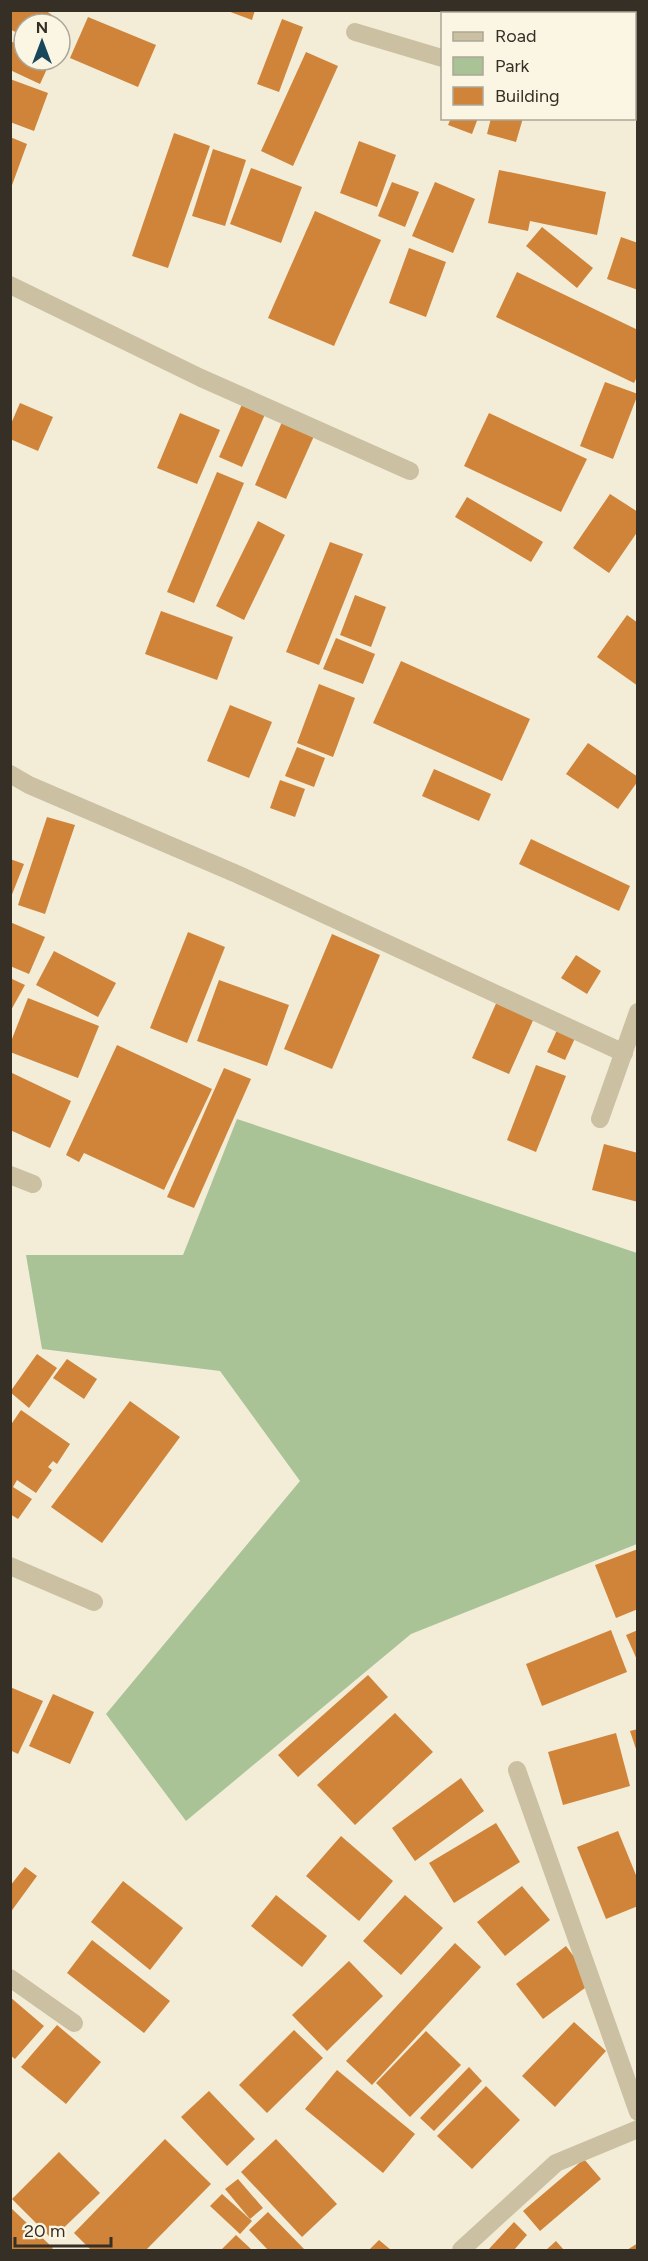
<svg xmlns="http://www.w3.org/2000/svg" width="648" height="2261" font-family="Figtree,sans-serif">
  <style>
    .green { fill: #a9c397 }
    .building { fill: #cf843a }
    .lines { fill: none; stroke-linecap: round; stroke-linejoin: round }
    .minor { stroke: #ccc0a3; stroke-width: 18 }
  </style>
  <rect width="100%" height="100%" fill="#f3edd8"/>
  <!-- green -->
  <polygon class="green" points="237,1119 637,1253 637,1544 411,1634 186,1821 106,1714 300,1481 220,1371 42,1349 26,1255 183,1255"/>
  <!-- building -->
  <g class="building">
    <polygon points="10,10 45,10 52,15 46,24 24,24 24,37 10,29"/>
    <polygon points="225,10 255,10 252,20"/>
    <rect x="572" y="10" width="26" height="4"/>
    <polygon points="88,17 156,45 138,87 70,58"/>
    <polygon points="282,19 303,27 279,92 257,84"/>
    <polygon points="10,41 24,47 24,60 51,60 40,84 10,70"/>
    <polygon points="306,52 338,66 293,166 261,151"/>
    <polygon points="10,79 48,93 34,131 10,122"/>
    <polygon points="451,118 478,118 472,134 448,125"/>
    <polygon points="491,118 523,118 516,142 487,134"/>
    <polygon points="174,133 210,146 168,268 132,256"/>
    <polygon points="10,137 27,144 11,188 10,188"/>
    <polygon points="359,141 396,155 377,207 340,193"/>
    <polygon points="213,149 246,160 225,226 192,216"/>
    <polygon points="251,168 302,187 281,243 230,224"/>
    <polygon points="499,170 606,192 597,235 530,221 528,231 488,223"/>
    <polygon points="392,182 419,192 405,227 378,216"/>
    <polygon points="435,182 475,199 453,253 412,236"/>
    <polygon points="315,211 381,240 334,346 268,318"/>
    <polygon points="542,227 593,268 577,288 526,246"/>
    <polygon points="621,237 638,243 638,290 607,279"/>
    <polygon points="409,248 446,262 426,317 389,303"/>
    <polygon points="517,272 638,330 638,375 634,383 496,317"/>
    <polygon points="605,382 638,394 613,459 580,446"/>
    <polygon points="243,402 266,412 242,467 219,457"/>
    <polygon points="20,403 53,417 38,451 10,439 10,426"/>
    <polygon points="180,413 220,430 197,484 157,468"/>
    <polygon points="489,413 587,459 561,512 464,466"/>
    <polygon points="282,422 314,436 286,499 255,485"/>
    <polygon points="217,472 244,483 194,603 167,592"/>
    <polygon points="610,494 638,512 638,531 609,573 573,548"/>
    <polygon points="467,497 543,542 531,562 455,517"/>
    <polygon points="258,521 285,535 244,620 216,606"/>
    <polygon points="330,542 363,554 319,665 286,652"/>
    <polygon points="355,595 386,607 371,647 340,635"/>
    <polygon points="161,611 233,637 217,680 145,654"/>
    <polygon points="627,615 638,623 638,686 597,657"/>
    <polygon points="336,638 375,654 363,684 323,669"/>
    <polygon points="401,661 530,719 502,781 373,723"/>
    <polygon points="319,684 355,698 333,757 297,743"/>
    <polygon points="230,705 272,722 249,778 207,761"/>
    <polygon points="588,743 638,777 638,781 618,809 566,774"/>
    <polygon points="297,747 325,758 314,787 285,776"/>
    <polygon points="434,769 491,794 479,821 422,796"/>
    <polygon points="280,780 305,789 295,817 270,808"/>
    <polygon points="47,817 75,825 45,914 18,905"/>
    <polygon points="531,839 630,886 619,911 519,864"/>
    <polygon points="10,859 24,864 11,897 10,897"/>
    <polygon points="10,922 45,937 29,974 10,966"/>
    <polygon points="188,932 225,947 187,1043 150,1028"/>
    <polygon points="332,934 380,955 332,1069 284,1049"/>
    <polygon points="54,951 116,983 98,1017 36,985"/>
    <polygon points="576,955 601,971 587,994 561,978"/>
    <polygon points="10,978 25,985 10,1012"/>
    <polygon points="219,980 289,1005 267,1066 197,1041"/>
    <polygon points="28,998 99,1026 78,1078 10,1052 10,1044"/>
    <polygon points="498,999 535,1016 509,1074 472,1058"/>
    <polygon points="558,1028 576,1036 565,1060 547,1052"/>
    <polygon points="117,1045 212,1089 164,1190 84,1153 79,1162 66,1155"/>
    <polygon points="536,1065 566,1076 536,1152 507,1140"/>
    <polygon points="224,1068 251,1079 194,1208 167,1197"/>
    <polygon points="10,1072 71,1101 50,1148 10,1130"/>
    <polygon points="604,1144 638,1153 638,1202 592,1190"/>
    <polygon points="37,1354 57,1368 29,1408 10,1392"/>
    <polygon points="67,1359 97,1379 84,1399 53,1378"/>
    <polygon points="130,1401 180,1437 102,1543 51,1507"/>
    <polygon points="21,1410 70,1444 57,1464 53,1461 48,1467 52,1470 36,1493 17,1480 13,1487 32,1499 18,1519 10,1514 10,1426"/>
    <polygon points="638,1549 638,1609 616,1618 595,1565"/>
    <polygon points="611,1630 627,1672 542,1706 526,1664"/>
    <polygon points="638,1630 638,1662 626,1635"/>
    <polygon points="368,1675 388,1697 298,1777 278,1755"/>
    <polygon points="10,1687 43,1701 18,1754 10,1750"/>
    <polygon points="53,1694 94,1712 70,1764 29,1746"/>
    <polygon points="395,1713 433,1752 355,1825 317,1785"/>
    <polygon points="638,1729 638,1752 637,1752 630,1731"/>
    <polygon points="616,1733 630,1786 563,1805 548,1752"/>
    <polygon points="461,1778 484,1811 415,1861 392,1828"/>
    <polygon points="496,1823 520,1862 454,1903 429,1863"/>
    <polygon points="618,1831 638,1880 638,1906 606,1919 577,1847"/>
    <polygon points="341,1836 393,1881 359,1921 306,1876"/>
    <polygon points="25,1867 37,1876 10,1913 10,1886"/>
    <polygon points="123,1881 183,1928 150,1970 91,1922"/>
    <polygon points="522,1886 550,1920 505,1956 477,1922"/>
    <polygon points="276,1895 327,1936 302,1967 251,1926"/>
    <polygon points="405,1895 443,1928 401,1975 363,1941"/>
    <polygon points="92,1940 170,2001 144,2033 67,1973"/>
    <polygon points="455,1943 481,1967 372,2085 346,2061"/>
    <polygon points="566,1946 593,1982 543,2019 516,1984"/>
    <polygon points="349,1961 383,1996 327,2051 292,2015"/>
    <polygon points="10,1997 44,2026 15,2059 10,2055"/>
    <polygon points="574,2022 606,2051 555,2107 522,2076"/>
    <polygon points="57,2025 101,2062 66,2104 21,2067"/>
    <polygon points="294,2030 323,2058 267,2113 239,2085"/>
    <polygon points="426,2031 461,2065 410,2117 376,2083"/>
    <polygon points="469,2067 482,2081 434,2131 420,2118"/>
    <polygon points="337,2070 415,2134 383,2173 305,2109"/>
    <polygon points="486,2086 520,2120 472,2169 437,2136"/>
    <polygon points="209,2091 255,2139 227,2166 181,2117"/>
    <polygon points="165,2139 211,2184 146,2250 91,2250 74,2233"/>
    <polygon points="276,2139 337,2204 302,2237 241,2172"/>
    <polygon points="59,2152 100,2193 52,2239 12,2199"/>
    <polygon points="584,2159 601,2179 540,2231 523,2211"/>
    <polygon points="238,2179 263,2208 250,2219 225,2189"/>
    <polygon points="222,2194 252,2221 240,2234 210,2206"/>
    <polygon points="10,2207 53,2248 51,2250 10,2250"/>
    <polygon points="268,2212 305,2250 268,2250 249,2230"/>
    <polygon points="514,2222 527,2235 514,2250 488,2250"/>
    <polygon points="236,2235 252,2250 221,2250"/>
    <polygon points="379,2240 391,2250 369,2250"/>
    <polygon points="556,2241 564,2250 546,2250"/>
    <polygon points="638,2243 638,2250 627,2250"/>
  </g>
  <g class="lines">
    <!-- minor -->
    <g class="minor">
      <polyline points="355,32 442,58"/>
      <polyline points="634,82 638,82"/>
      <polyline points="10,285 201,378 410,471"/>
      <polyline points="10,774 29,785 239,875 624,1053"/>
      <polyline points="600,1119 638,1012"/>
      <polyline points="10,1175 33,1184"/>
      <polyline points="10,1566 94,1602"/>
      <polyline points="517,1770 638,2112"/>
      <polyline points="10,1978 74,2023"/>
      <polyline points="461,2250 556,2163 638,2129"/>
    </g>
  </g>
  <!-- border -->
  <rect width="648" height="2261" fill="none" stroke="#362f26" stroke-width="24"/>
  <!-- legend -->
  <rect x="441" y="12" width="195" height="108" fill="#fbf6e4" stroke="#aca698" stroke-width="1.5"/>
  <rect x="453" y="32" width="30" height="9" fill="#ccc0a3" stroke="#aca698" stroke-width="1.5"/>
  <text x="495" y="42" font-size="18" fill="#362f26">Road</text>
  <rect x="453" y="57" width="30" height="18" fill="#a9c397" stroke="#aca698" stroke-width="1.5"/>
  <text x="495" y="72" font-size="18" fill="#362f26">Park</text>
  <rect x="453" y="87" width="30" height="18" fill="#cf843a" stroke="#aca698" stroke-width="1.5"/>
  <text x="495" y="102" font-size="18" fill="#362f26">Building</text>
  <!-- north arrow -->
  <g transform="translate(42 42)"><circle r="28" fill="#fbf6e4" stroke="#aca698" stroke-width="1.5"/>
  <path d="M0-4.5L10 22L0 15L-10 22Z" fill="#18465b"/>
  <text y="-9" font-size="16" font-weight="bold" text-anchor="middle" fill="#362f26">N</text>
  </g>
  <!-- scale -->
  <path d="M15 2237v9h96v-9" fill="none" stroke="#362f26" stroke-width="3"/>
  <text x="24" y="2237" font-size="18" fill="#362f26" stroke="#fbf6e4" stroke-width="4.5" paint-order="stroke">20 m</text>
</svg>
